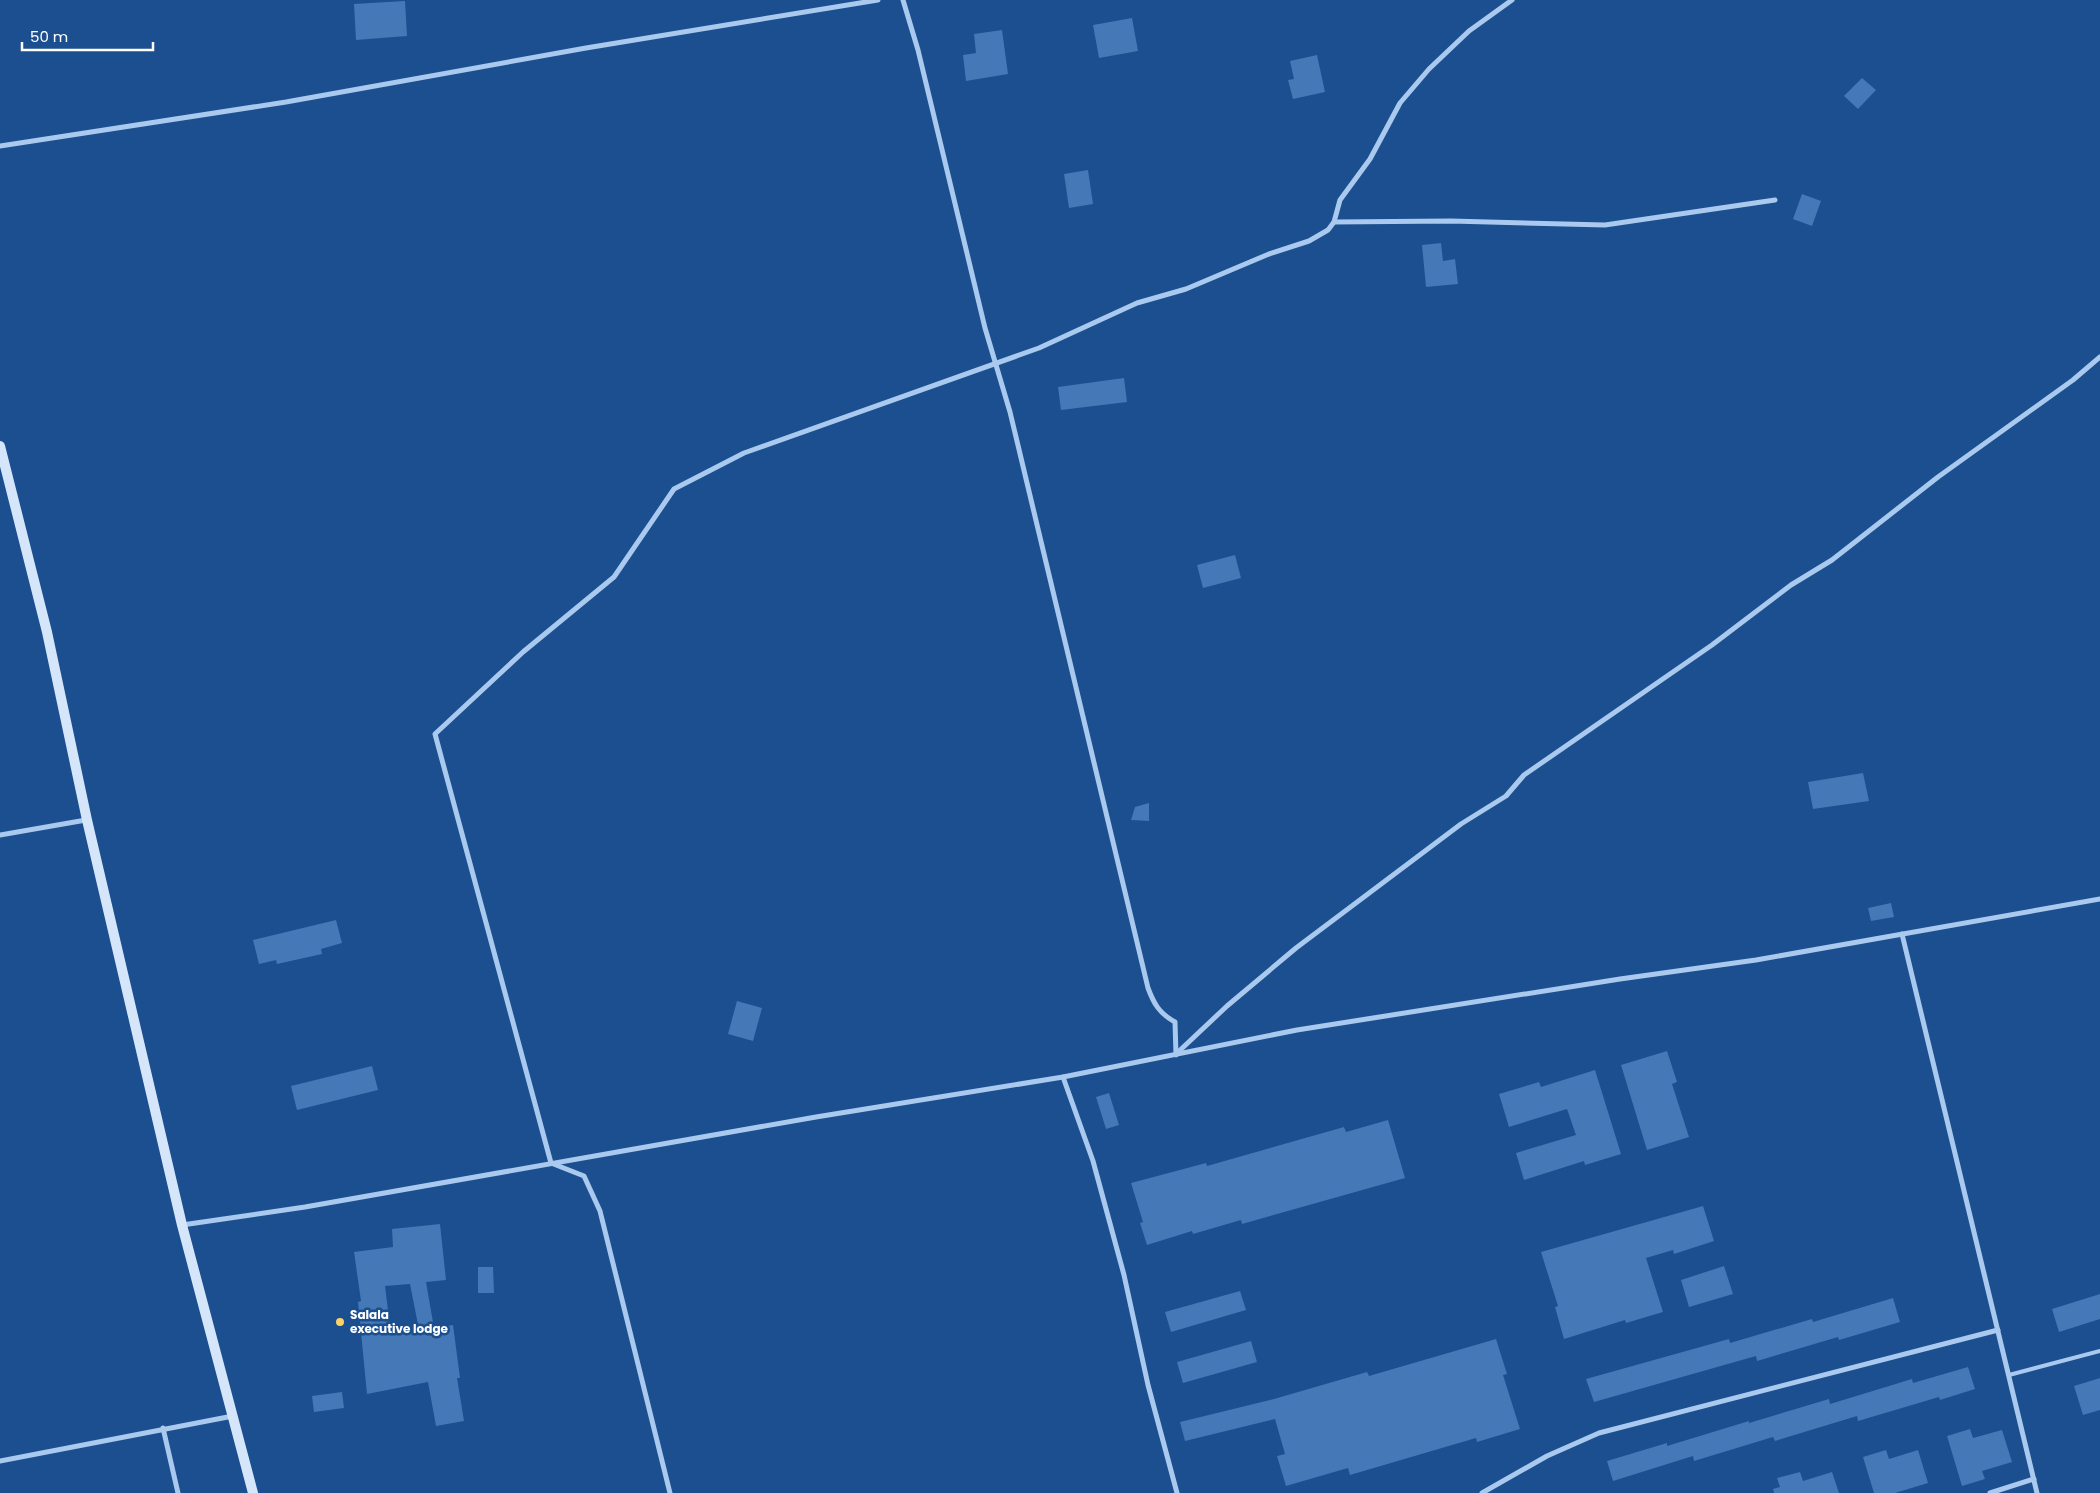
<svg xmlns="http://www.w3.org/2000/svg" width="2100" height="1493" font-family="Poppins,sans-serif">
  <style>
    .building { fill: #4478b7; fill-rule: evenodd }
    .lines { fill: none; stroke-linecap: round; stroke-linejoin: round }
    .service { stroke: #a9c9ee; stroke-width: 4 }
    .minor { stroke: #a9c9ee; stroke-width: 5 }
    .secondary { stroke: #d6e6fa; stroke-width: 10 }
    .poi-dot { fill: #ffd166; stroke: #1b4f8f; stroke-width: 2 }
    .labels { text-anchor: middle; stroke-width: 5; stroke-linejoin: round; paint-order: stroke }
    .poi-label { font-size: 12px; font-weight: bold; fill: #fff; stroke: #1b4f8f; text-anchor: start }
  </style>
  <rect width="100%" height="100%" fill="#1b4f8f"/>
  <!-- building -->
  <g class="building">
    <polygon points="405,1 407,36 356,40 354,4"/>
    <polygon points="1132,18 1138,51 1099,58 1093,25"/>
    <polygon points="1002,30 1008,74 966,81 963,55 976,53 974,34"/>
    <polygon points="1317,55 1325,92 1293,99 1288,80 1294,79 1290,61"/>
    <polygon points="1862,78 1876,90 1858,109 1844,96"/>
    <polygon points="1088,170 1093,204 1069,208 1064,174"/>
    <polygon points="1802,194 1821,201 1812,226 1793,219"/>
    <polygon points="1441,243 1443,261 1455,259 1458,284 1426,287 1422,245"/>
    <polygon points="1124,378 1127,402 1061,410 1058,387"/>
    <polygon points="1235,555 1241,578 1203,588 1197,565"/>
    <polygon points="1863,773 1869,801 1813,809 1808,782"/>
    <polygon points="1149,803 1149,821 1131,820 1135,807"/>
    <polygon points="1891,903 1894,917 1871,921 1868,908"/>
    <polygon points="336,920 342,943 321,949 322,954 277,964 276,960 259,964 253,940"/>
    <polygon points="737,1001 762,1008 753,1041 728,1034"/>
    <polygon points="1667,1051 1677,1082 1672,1084 1689,1137 1647,1150 1621,1065"/>
    <polygon points="372,1066 378,1090 297,1110 291,1086"/>
    <polygon points="1595,1070 1621,1154 1585,1165 1584,1161 1524,1180 1516,1153 1576,1135 1567,1109 1509,1127 1499,1094 1539,1082 1541,1087"/>
    <polygon points="1109,1093 1119,1125 1106,1129 1096,1097"/>
    <polygon points="1388,1120 1405,1178 1242,1224 1241,1220 1193,1234 1192,1231 1147,1245 1140,1223 1143,1222 1131,1183 1206,1163 1207,1166 1344,1127 1346,1132"/>
    <polygon points="1703,1206 1714,1241 1674,1254 1673,1250 1646,1258 1663,1312 1626,1323 1625,1320 1564,1339 1555,1307 1558,1306 1541,1252"/>
    <path d="M440,1224L446,1280L426,1282L434,1328L453,1325L460,1378H457L464,1421L436,1426L428,1382L367,1394L358,1302L361,1301L354,1252L393,1247L392,1229ZM410,1284L419,1330L391,1334L385,1286Z"/>
    <polygon points="1724,1266 1733,1294 1689,1307 1681,1280"/>
    <polygon points="478,1267 493,1267 494,1293 478,1293"/>
    <polygon points="1240,1291 1246,1310 1171,1332 1165,1312"/>
    <polygon points="2100,1294 2100,1319 2059,1332 2052,1309"/>
    <polygon points="1893,1298 1900,1322 1839,1340 1838,1337 1757,1361 1756,1356 1594,1402 1586,1379 1729,1339 1730,1343 1812,1319 1813,1322"/>
    <polygon points="1496,1339 1507,1374 1503,1375 1520,1429 1477,1442 1476,1438 1350,1475 1348,1468 1286,1486 1277,1456 1285,1454 1275,1419 1185,1441 1180,1422 1274,1399 1367,1372 1369,1376"/>
    <polygon points="1251,1341 1257,1362 1183,1383 1177,1362"/>
    <polygon points="1968,1367 1975,1389 1940,1400 1939,1397 1858,1421 1857,1416 1775,1441 1773,1437 1694,1461 1693,1456 1613,1481 1607,1461 1667,1443 1667,1446 1749,1421 1749,1423 1829,1399 1830,1404 1912,1379 1913,1383"/>
    <polygon points="2100,1378 2100,1410 2083,1415 2074,1386"/>
    <polygon points="342,1392 344,1408 314,1412 312,1396"/>
    <polygon points="1970,1429 1973,1438 2002,1430 2012,1462 1982,1471 1985,1479 1962,1486 1947,1436"/>
    <polygon points="1886,1450 1889,1459 1918,1450 1928,1483 1895,1493 1874,1493 1863,1457"/>
    <polygon points="1800,1472 1803,1481 1832,1472 1839,1493 1774,1493 1773,1489 1780,1487 1777,1478"/>
  </g>
  <g class="lines">
    <!-- service -->
    <polyline class="service" points="2009,1375 2100,1351"/>
    <!-- minor -->
    <g class="minor">
      <path d="M903,0L918,50L985,328L1010,412L1148,988C1154,1004 1159,1013 1175,1022L1176,1055"/>
      <polyline points="0,146 286,102 586,48 878,0"/>
      <polyline points="1334,222 1451,221 1605,225 1775,200"/>
      <polyline points="0,835 86,820"/>
      <polyline points="1902,934 2037,1493"/>
      <polyline points="1176,1054 1227,1006 1296,948 1461,824 1506,796 1524,775 1712,645 1791,585 1832,560 1938,477 2073,380 2100,357"/>
      <polyline points="1063,1077 1093,1161 1124,1275 1148,1385 1177,1493"/>
      <polyline points="182,1225 305,1207 816,1117 1063,1077 1297,1030 1620,979 1756,960 2100,899"/>
      <polyline points="163,1428 178,1493"/>
      <polyline points="0,1461 233,1416"/>
      <polyline points="670,1493 600,1211 584,1176 551,1163 435,734 523,652 614,577 674,489 744,453 1039,348 1137,303 1186,289 1269,254 1309,241 1328,230 1334,222 1340,200 1370,159 1400,103 1429,69 1469,31 1512,0"/>
      <polyline points="1482,1493 1547,1456 1599,1433 1998,1330"/>
      <polyline points="1990,1493 2034,1479"/>
    </g>
    <!-- secondary -->
    <polyline class="secondary" points="0,446 47,632 87,820 182,1225 253,1493"/>
  </g>
  <!-- markers -->
  <circle class="poi-dot" cx="340" cy="1322" r="5"/>
  <g class="labels">
    <!-- poi labels -->
    <g class="poi-label">
      <text x="350" y="1319">Salala<tspan x="350" dy="14">executive lodge</tspan></text>
    </g>
  </g>
  <!-- scale -->
  <path d="M22 42v8h131v-8" fill="none" stroke="#ffffff" stroke-width="2.5"/>
  <text x="30" y="42" font-size="15" fill="#ffffff" stroke="#1b4f8f" stroke-width="4" paint-order="stroke">50 m</text>
</svg>
